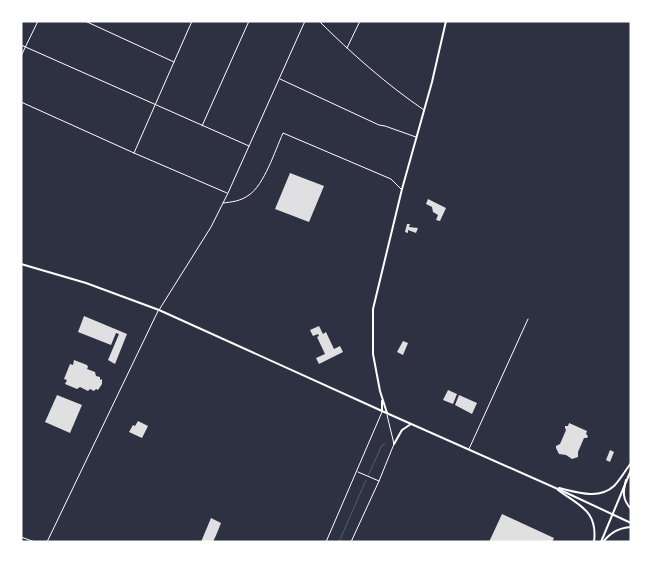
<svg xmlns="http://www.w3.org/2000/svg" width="652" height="563" font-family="'Work Sans',sans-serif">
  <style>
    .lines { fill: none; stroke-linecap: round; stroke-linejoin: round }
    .stream { stroke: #4f5d75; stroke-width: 1 }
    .building { fill: #e0e0e3 }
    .minor { stroke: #fff; stroke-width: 1 }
    .tertiary { stroke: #fff; stroke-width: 1 }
    .secondary { stroke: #fff; stroke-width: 2 }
    .primary { stroke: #fff; stroke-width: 2 }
  </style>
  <rect width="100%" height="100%" fill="#2d3142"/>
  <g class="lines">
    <!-- stream -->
    <g class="stream">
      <polyline points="368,476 382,445 385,444"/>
      <polyline points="339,542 366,480"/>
    </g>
  </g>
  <!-- building -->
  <g class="building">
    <polygon points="290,173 324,186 309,222 275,209"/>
    <polygon points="428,199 446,208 440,221 436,220 438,215 433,212 432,207 426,204"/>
    <polygon points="407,224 410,224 409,227 418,228 416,233 408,230 408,233 405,232"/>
    <polygon points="84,316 127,334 115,364 108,360 119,334 116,333 111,345 78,332"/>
    <polygon points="319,326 323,334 326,332 334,349 340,346 343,352 319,364 316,358 325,354 317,337 319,336 318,334 313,336 310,330"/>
    <polygon points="403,341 408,343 403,355 397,352"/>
    <polygon points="74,360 87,365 88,367 87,369 95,372 96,376 100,377 100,380 102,379 102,384 98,390 96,389 94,391 90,389 88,391 80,387 77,389 65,384 67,380 64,379 70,364 73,365"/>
    <polygon points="448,390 457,394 453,404 443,400"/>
    <polygon points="57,395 82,405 70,433 45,422"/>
    <polygon points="459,395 477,403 472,414 455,405"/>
    <polygon points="138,421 148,426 142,438 129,432 133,425 135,426"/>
    <polygon points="569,423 587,431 586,434 588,436 587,438 584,438 578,452 578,457 572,459 566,455 559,454 556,448 556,446 560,444 566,430 565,428 565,426 568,426"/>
    <polygon points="610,450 614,452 610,462 606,460"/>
    <polygon points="502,514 554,538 552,542 489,542"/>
    <polygon points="211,518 221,523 217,533 213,542 201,542"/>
  </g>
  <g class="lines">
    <!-- minor -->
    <g class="minor">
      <polyline points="85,21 174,62"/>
      <path d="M319,21C351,53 386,84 424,110"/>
      <polyline points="21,45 249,146"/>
      <polyline points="347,48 360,21"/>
      <polyline points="21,56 38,21"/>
      <polyline points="280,79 379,125 385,126 416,137"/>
      <polyline points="21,102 134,153 227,193"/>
      <polyline points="202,126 249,21"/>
      <polyline points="134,153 192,21"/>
      <path d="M223,203C232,202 241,201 249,195C264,185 275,151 283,133L391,179L401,189"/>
      <polyline points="159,310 211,227 228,193 305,21"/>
      <polyline points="469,449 528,319"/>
    </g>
    <!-- tertiary -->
    <g class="tertiary">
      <polyline points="358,472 379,481"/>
      <polyline points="21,537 35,542"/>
      <polyline points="47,542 158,311"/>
      <polyline points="326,542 382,412"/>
      <polyline points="351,542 379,481 394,444 387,415"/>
    </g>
    <!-- secondary -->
    <g class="secondary">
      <polyline points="21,264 86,283 159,310 382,411"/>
      <polyline points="601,542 631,470"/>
    </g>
    <!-- primary -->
    <g class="primary">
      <polyline points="382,401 382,411 569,494 631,523"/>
      <polyline points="387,413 380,391 373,354 373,309 402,189 432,82 446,21"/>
      <polyline points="394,444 402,430 411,424"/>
      <path d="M626,480C623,492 622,499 631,509"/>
      <path d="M559,488C576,492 599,500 614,486C620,480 625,471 631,463"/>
      <path d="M558,490C580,506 598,511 594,542"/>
      <path d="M603,542C611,532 619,528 631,527"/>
    </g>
  </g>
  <!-- border -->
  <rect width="652" height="563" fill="none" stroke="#ffffff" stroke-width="45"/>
</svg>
